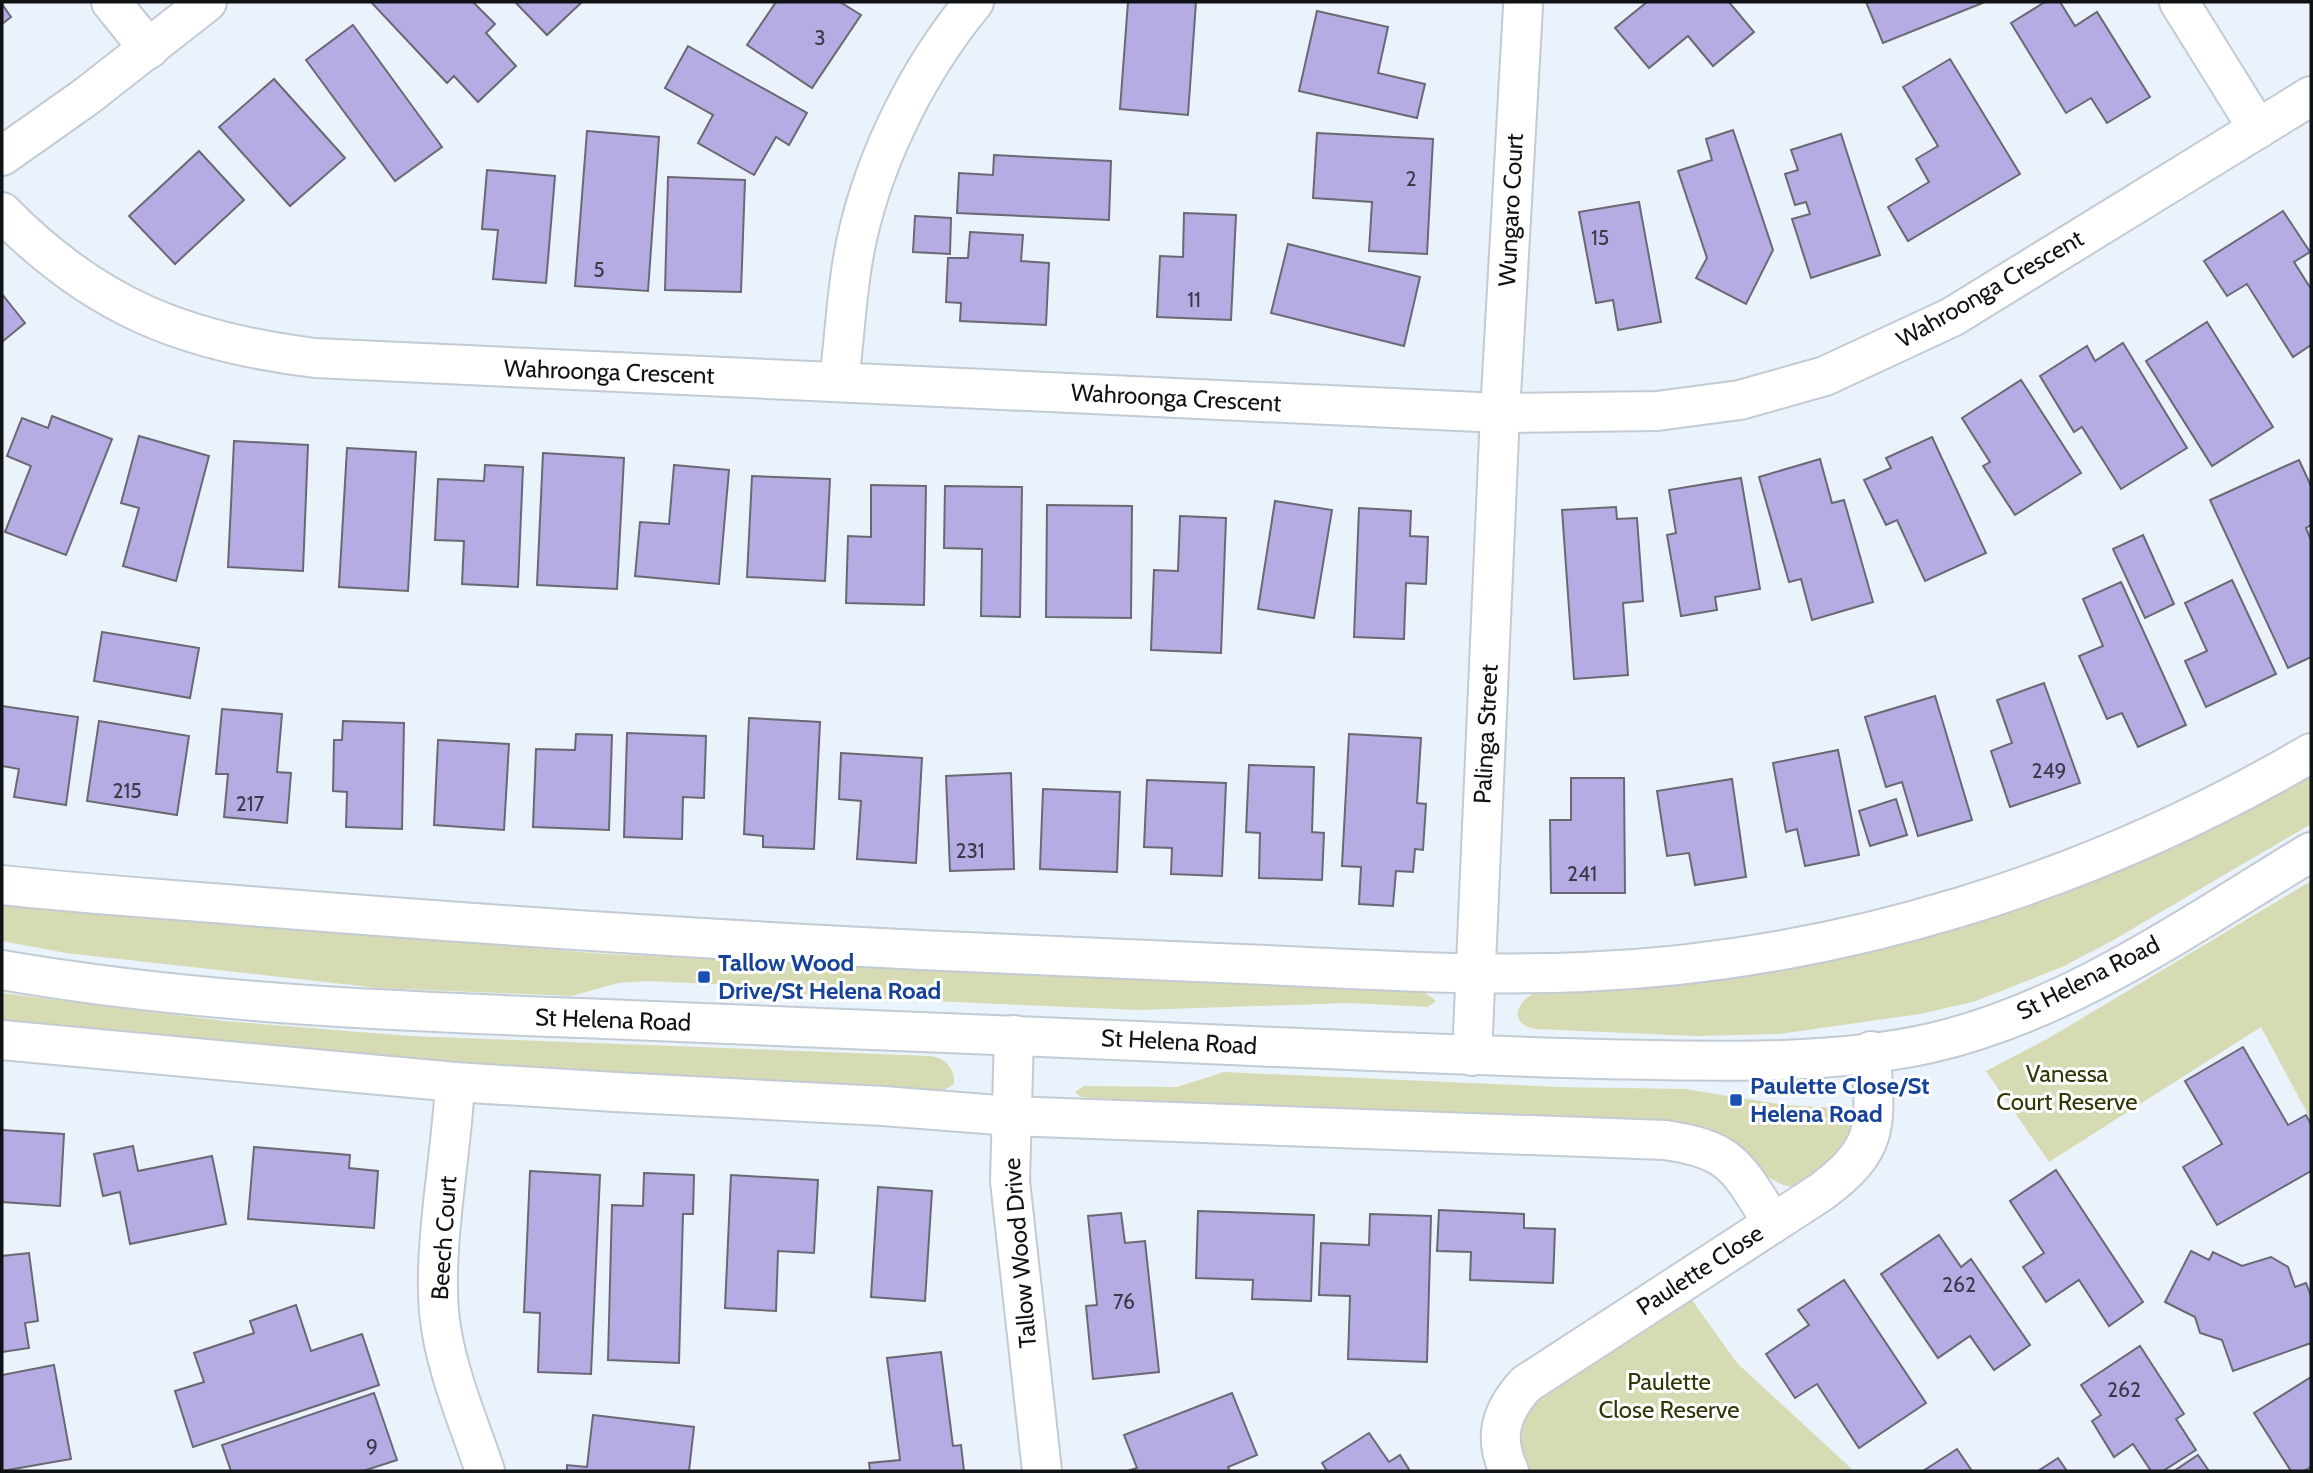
<svg xmlns="http://www.w3.org/2000/svg" width="2313" height="1473" font-family="Cabin,sans-serif">
  <style>
    .green { fill: #d7dbb3 }
    .building { fill: #b4ace3; stroke: #6a6973; stroke-width: 2 }
    .lines { fill: none; stroke-linecap: round; stroke-linejoin: round }
    .minor-casing { stroke: #c2cbd4; stroke-width: 42 }
    .major-casing { stroke: #c2cbd4; stroke-width: 42 }
    .minor { stroke: #fff; stroke-width: 38 }
    .major { stroke: #fff; stroke-width: 38 }
    .transit-dot { fill: #1a4fb4; stroke: #fff; stroke-width: 2.5 }
    .labels { text-anchor: middle; stroke-width: 6; stroke-linejoin: round; paint-order: stroke }
    .number-label { font-size: 21px; fill: #393948 }
    .street-label { font-size: 24px; fill: #101315; stroke: #fff }
    .transit-label { font-size: 24px; font-weight: bold; fill: #164399; stroke: #fff; text-anchor: start }
    .park-label { font-size: 24px; fill: #333506; stroke: #fff }
  </style>
  <rect width="100%" height="100%" fill="#eaf3fc"/>
  <!-- green -->
  <g class="green">
    <path d="M2311,775V824L2110,942L2062,967L1976,1001L1920,1014L1779,1034L1695,1036L1536,1029C1507,1025 1516,998 1539,992L1666,985L2083,883L2175,848Z"/>
    <polygon points="2311,881 2311,1120 2261,1027 2049,1162 1986,1071 2049,1038"/>
    <polygon points="2,903 606,954 1387,988 1424,992 1436,1001 1428,1007 1350,1003 1138,1010 818,996 752,986 647,981 618,983 572,996 378,988 66,953 2,941"/>
    <path d="M2,993L224,1021L410,1036L930,1056C945,1058 955,1068 954,1084L943,1091L549,1070L2,1024Z"/>
    <path d="M1224,1072L1559,1087L1685,1089L1785,1105L1835,1108L1847,1115L1852,1129L1839,1157L1795,1187C1757,1185 1740,1136 1697,1126L1094,1098L1081,1097L1075,1092L1084,1086L1177,1087Z"/>
    <polygon points="1689,1296 1737,1363 1854,1471 1522,1471 1515,1441 1527,1404"/>
  </g>
  <!-- building -->
  <g class="building">
    <polygon points="371,2 473,2 495,24 486,33 516,66 478,102 454,76 447,83"/>
    <polygon points="515,2 582,2 547,35"/>
    <polygon points="776,2 840,2 861,15 812,88 747,45"/>
    <polygon points="1128,2 1196,2 1188,115 1120,109"/>
    <polygon points="1647,2 1729,2 1754,32 1713,66 1688,36 1649,68 1615,28"/>
    <polygon points="1866,2 1985,2 1883,43"/>
    <polygon points="2045,2 2060,2 2075,26 2097,12 2150,97 2107,123 2091,98 2066,113 2011,23"/>
    <polygon points="2,4 11,17 2,24"/>
    <polygon points="1317,11 1388,27 1378,73 1425,84 1417,118 1299,91"/>
    <polygon points="353,25 442,147 395,181 306,60"/>
    <polygon points="688,46 807,113 789,145 776,137 754,175 698,143 713,115 665,88"/>
    <polygon points="1950,59 2020,174 1908,241 1888,207 1929,182 1916,159 1938,146 1903,87"/>
    <polygon points="274,79 345,158 290,206 219,127"/>
    <polygon points="1733,130 1773,250 1746,304 1696,278 1707,258 1678,171 1712,160 1706,139"/>
    <polygon points="587,131 659,137 648,291 575,286"/>
    <polygon points="1317,133 1433,139 1427,254 1369,251 1372,202 1313,198"/>
    <polygon points="1841,134 1880,255 1811,278 1792,219 1810,214 1806,202 1795,205 1785,174 1798,170 1791,150"/>
    <polygon points="199,151 244,200 175,264 129,216"/>
    <polygon points="994,155 1111,161 1109,220 957,213 959,173 993,175"/>
    <polygon points="487,170 555,176 546,283 493,279 498,230 482,229"/>
    <polygon points="668,177 745,180 741,292 665,290"/>
    <polygon points="1639,202 1661,322 1618,330 1613,300 1596,303 1579,212"/>
    <polygon points="2283,211 2310,252 2294,262 2311,289 2311,345 2293,357 2247,284 2227,296 2204,261"/>
    <polygon points="1184,213 1236,215 1231,320 1157,317 1160,256 1183,257"/>
    <polygon points="915,216 951,218 950,254 913,252"/>
    <polygon points="970,232 1023,235 1021,261 1049,263 1046,325 960,321 961,303 946,302 948,258 968,258"/>
    <polygon points="1288,244 1420,277 1404,346 1271,313"/>
    <polygon points="2,294 25,323 2,342"/>
    <polygon points="2207,322 2273,427 2212,466 2146,361"/>
    <polygon points="2123,343 2187,448 2121,489 2082,427 2074,432 2040,376 2087,346 2095,361"/>
    <polygon points="2021,380 2081,473 2015,515 1983,466 1990,462 1962,418"/>
    <polygon points="52,416 112,439 66,555 5,532 31,466 7,456 22,418 48,428"/>
    <polygon points="139,436 209,456 176,581 123,566 139,508 121,503"/>
    <polygon points="1932,437 1986,553 1925,581 1897,520 1886,525 1864,480 1891,468 1886,458"/>
    <polygon points="234,441 308,445 303,571 228,567"/>
    <polygon points="347,448 416,452 408,591 339,587"/>
    <polygon points="543,453 624,458 617,589 537,585"/>
    <polygon points="1820,459 1832,503 1844,500 1873,602 1812,620 1801,579 1789,582 1759,477"/>
    <polygon points="2299,460 2311,486 2311,525 2306,528 2311,540 2311,657 2288,668 2210,500"/>
    <polygon points="485,465 523,467 518,587 462,584 464,541 435,540 438,479 484,481"/>
    <polygon points="674,465 729,470 719,584 635,576 640,522 669,524"/>
    <polygon points="752,476 830,479 825,581 747,577"/>
    <polygon points="1741,478 1760,589 1715,597 1717,610 1681,616 1667,535 1676,533 1669,490"/>
    <polygon points="871,485 926,486 924,605 846,603 848,536 871,537"/>
    <polygon points="945,486 1022,487 1020,617 981,616 982,549 944,548"/>
    <polygon points="1275,501 1332,510 1314,618 1258,609"/>
    <polygon points="1047,505 1132,506 1131,618 1046,617"/>
    <polygon points="1616,507 1617,519 1637,518 1643,601 1623,603 1628,675 1574,679 1562,510"/>
    <polygon points="1359,508 1411,511 1410,536 1428,537 1426,584 1406,583 1404,639 1354,637"/>
    <polygon points="1180,516 1226,518 1221,653 1151,650 1154,570 1178,571"/>
    <polygon points="2143,535 2174,604 2145,618 2113,549"/>
    <polygon points="2232,580 2276,674 2206,707 2185,661 2207,651 2185,603"/>
    <polygon points="2121,582 2186,725 2138,747 2122,713 2107,719 2079,656 2103,646 2083,599"/>
    <polygon points="102,632 199,648 190,698 94,681"/>
    <polygon points="2044,683 2080,783 2010,807 1991,751 2012,743 1997,700"/>
    <polygon points="1935,696 1972,820 1918,836 1902,782 1886,787 1865,717"/>
    <polygon points="2,706 78,717 66,805 14,797 19,769 2,766"/>
    <polygon points="222,709 282,714 277,772 291,773 287,823 224,817 228,774 216,774"/>
    <polygon points="749,718 820,722 814,849 763,847 763,836 744,834"/>
    <polygon points="99,721 189,736 177,815 87,801"/>
    <polygon points="343,721 404,723 402,829 346,827 347,792 333,791 334,740 342,740"/>
    <polygon points="627,733 706,736 704,798 683,797 682,839 624,837"/>
    <polygon points="576,734 612,735 609,830 533,827 536,749 575,750"/>
    <polygon points="1349,734 1421,738 1417,803 1426,804 1423,850 1415,849 1413,872 1396,871 1393,906 1359,904 1361,867 1342,866"/>
    <polygon points="438,740 509,744 504,830 434,825"/>
    <polygon points="1838,750 1859,855 1805,866 1797,829 1786,832 1773,763"/>
    <polygon points="841,753 922,758 916,863 857,859 861,801 839,799"/>
    <polygon points="1249,765 1314,767 1312,832 1324,833 1322,880 1259,878 1260,833 1246,832"/>
    <polygon points="1011,773 1014,869 950,871 946,776"/>
    <polygon points="1571,778 1624,778 1625,893 1551,893 1550,820 1571,820"/>
    <polygon points="1732,779 1746,877 1695,885 1689,853 1667,856 1657,791"/>
    <polygon points="1147,780 1226,783 1222,876 1171,874 1172,848 1144,847"/>
    <polygon points="1043,789 1120,792 1117,872 1040,869"/>
    <polygon points="1896,799 1907,835 1870,846 1859,811"/>
    <polygon points="2243,1047 2288,1125 2306,1115 2311,1124 2311,1171 2217,1225 2183,1167 2222,1144 2185,1081"/>
    <polygon points="2,1130 64,1134 60,1206 2,1202"/>
    <polygon points="133,1146 138,1171 212,1156 226,1224 130,1244 120,1192 103,1196 94,1154"/>
    <polygon points="254,1147 350,1155 349,1168 378,1171 374,1228 248,1219"/>
    <polygon points="2056,1170 2143,1302 2109,1326 2079,1280 2046,1302 2023,1267 2044,1253 2010,1201"/>
    <polygon points="530,1171 600,1175 591,1374 538,1372 540,1313 524,1312"/>
    <polygon points="644,1173 694,1175 693,1214 683,1214 679,1363 608,1360 612,1205 643,1206"/>
    <polygon points="731,1175 818,1180 814,1253 778,1251 776,1311 725,1308"/>
    <polygon points="878,1187 932,1191 925,1301 871,1297"/>
    <polygon points="1439,1210 1524,1214 1524,1228 1555,1229 1553,1283 1470,1280 1471,1252 1437,1251"/>
    <polygon points="1198,1211 1314,1215 1311,1301 1252,1299 1253,1280 1196,1278"/>
    <polygon points="1121,1213 1125,1243 1145,1241 1159,1372 1093,1379 1086,1306 1097,1305 1088,1216"/>
    <polygon points="1370,1214 1431,1216 1427,1362 1348,1359 1350,1296 1319,1295 1321,1243 1369,1245"/>
    <polygon points="1939,1235 1961,1267 1971,1259 2030,1345 1994,1370 1970,1336 1938,1358 1881,1274"/>
    <polygon points="2191,1251 2209,1260 2213,1252 2242,1266 2271,1257 2288,1267 2295,1287 2306,1283 2311,1296 2311,1343 2233,1371 2222,1340 2200,1333 2195,1317 2165,1302"/>
    <polygon points="29,1253 38,1321 25,1323 29,1348 2,1352 2,1256"/>
    <polygon points="1844,1280 1926,1403 1859,1448 1817,1384 1795,1398 1766,1354 1809,1325 1798,1310"/>
    <polygon points="296,1305 311,1351 362,1334 379,1385 193,1447 175,1391 204,1382 194,1353 254,1333 250,1321"/>
    <polygon points="2140,1346 2184,1414 2176,1419 2196,1450 2163,1471 2151,1471 2133,1444 2114,1457 2092,1421 2101,1415 2081,1385"/>
    <polygon points="941,1352 953,1446 961,1445 964,1471 870,1471 869,1463 900,1460 887,1358"/>
    <polygon points="54,1365 71,1459 2,1471 2,1375"/>
    <polygon points="2311,1377 2311,1467 2304,1471 2291,1471 2254,1413"/>
    <polygon points="374,1393 397,1460 363,1471 231,1471 222,1445"/>
    <polygon points="1232,1393 1257,1455 1228,1467 1230,1471 1127,1471 1137,1468 1124,1435"/>
    <polygon points="593,1415 694,1427 689,1471 567,1471 567,1465 587,1467"/>
    <polygon points="1369,1433 1389,1462 1400,1455 1410,1471 1327,1471 1322,1463"/>
    <polygon points="1957,1449 1972,1471 1923,1471"/>
    <polygon points="2198,1455 2209,1471 2174,1471"/>
    <polygon points="2058,1458 2067,1471 2038,1471"/>
  </g>
  <g class="lines">
    <!-- minor casing -->
    <g class="minor-casing">
      <g id="minor">
        <polyline points="111,2 149,49"/>
        <polyline points="2179,2 2258,129"/>
        <polyline points="2,156 87,96 207,2"/>
        <path d="M2,212C95,307 185,342 315,358L1500,413L1657,411L1740,400L1825,376L1952,317L2311,96"/>
        <path d="M839,381C844,343 846,303 852,265C867,171 914,75 974,2"/>
        <path d="M2,885C84,894 167,899 249,906C473,924 697,939 921,950C1043,955 1165,960 1287,966C1386,971 1484,976 1583,972C1837,962 2092,882 2311,753"/>
        <polyline points="1014,1035 1010,1181 1042,1471"/>
        <path d="M2,1040L455,1082L615,1092L883,1106L1011,1116L1665,1140C1734,1150 1737,1168 1773,1223"/>
        <polyline points="1472,1056 1500,413 1523,7"/>
        <path d="M455,1082C452,1154 433,1241 439,1312C444,1366 468,1420 485,1471"/>
        <path d="M1509,1471C1493,1437 1501,1411 1526,1384L1821,1192C1884,1146 1874,1121 1871,1051"/>
      </g>
    </g>
    <!-- major casing -->
    <g class="major-casing">
      <path id="major" d="M2,970C193,1003 388,1011 581,1018C766,1025 952,1032 1138,1041C1292,1048 1446,1055 1600,1059C1705,1061 1829,1066 1931,1043C2070,1011 2191,924 2311,852"/>
    </g>
    <!-- minor -->
    <use href="#minor" class="minor"/>
    <!-- major -->
    <use href="#major" class="major"/>
  </g>
  <!-- markers -->
  <g class="transit-dot">
    <rect x="697" y="970" width="14" height="14" rx="3.5"/>
    <rect x="1729" y="1093" width="14" height="14" rx="3.5"/>
  </g>
  <g class="labels">
    <!-- number labels -->
    <g class="number-label">
      <text x="820" y="45">3</text>
      <text x="1411" y="186">2</text>
      <text x="1600" y="245">15</text>
      <text x="599" y="277">5</text>
      <text x="1194" y="307">11</text>
      <text x="2049" y="778">249</text>
      <text x="127" y="798">215</text>
      <text x="250" y="811">217</text>
      <text x="970" y="858">231</text>
      <text x="1582" y="881">241</text>
      <text x="1959" y="1292">262</text>
      <text x="1124" y="1309">76</text>
      <text x="2124" y="1397">262</text>
      <text x="372" y="1454">9</text>
    </g>
    <!-- street labels -->
    <g class="street-label">
      <text transform="translate(1511 210) rotate(-87)" y="8">Wungaro Court</text>
      <text transform="translate(1990 289) rotate(-30)" y="8">Wahroonga Crescent</text>
      <text transform="translate(609 372) rotate(2)" y="8">Wahroonga Crescent</text>
      <text transform="translate(1176 398) rotate(3)" y="8">Wahroonga Crescent</text>
      <text transform="translate(1486 734) rotate(-87)" y="8">Palinga Street</text>
      <text transform="translate(2088 978) rotate(-27)" y="8">St Helena Road</text>
      <text transform="translate(613 1020) rotate(2)" y="8">St Helena Road</text>
      <text transform="translate(1179 1042) rotate(3)" y="8">St Helena Road</text>
      <text transform="translate(444 1238) rotate(-86)" y="8">Beech Court</text>
      <text transform="translate(1020 1253) rotate(-95)" y="8">Tallow Wood Drive</text>
      <text transform="translate(1700 1270) rotate(-33)" y="8">Paulette Close</text>
    </g>
    <!-- transit labels -->
    <g class="transit-label">
      <text x="718" y="971">Tallow Wood<tspan x="718" dy="28">Drive/St Helena Road</tspan></text>
      <text x="1750" y="1094">Paulette Close/St<tspan x="1750" dy="28">Helena Road</tspan></text>
    </g>
    <!-- park labels -->
    <g class="park-label">
      <text x="2067" y="1082">Vanessa<tspan x="2067" dy="28">Court Reserve</tspan></text>
      <text x="1669" y="1390">Paulette<tspan x="1669" dy="28">Close Reserve</tspan></text>
    </g>
  </g>
  <!-- border -->
  <rect width="2313" height="1473" fill="none" stroke="#101315" stroke-width="7"/>
</svg>
